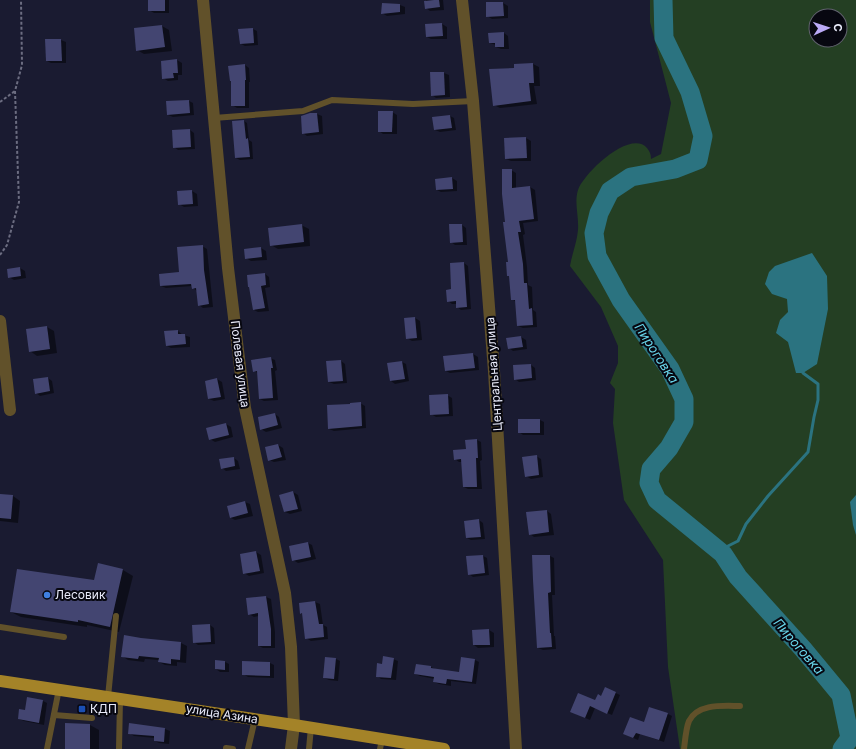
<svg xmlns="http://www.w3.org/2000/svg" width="856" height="749" font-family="Inter,sans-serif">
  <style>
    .green { fill: #243f23; fill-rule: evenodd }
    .water { fill: #2b7380 }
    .shadow { fill: #0007 }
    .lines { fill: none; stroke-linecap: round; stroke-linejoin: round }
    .stream { stroke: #2b7380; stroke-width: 3 }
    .river { stroke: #2b7380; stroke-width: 19 }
    .building { fill: #434571 }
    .path { stroke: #6c6d81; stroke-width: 2; stroke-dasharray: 3 2; stroke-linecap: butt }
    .lane { stroke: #61512a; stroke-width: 6 }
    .street { stroke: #61512a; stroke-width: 12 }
    .primary { stroke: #a48328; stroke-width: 12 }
    .shop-dot { fill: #3f7fe0; stroke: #070710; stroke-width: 1.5 }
    .transit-dot { fill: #1a4fb4; stroke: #070710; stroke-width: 1.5 }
    .labels { text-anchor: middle; stroke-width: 4; stroke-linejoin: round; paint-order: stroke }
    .street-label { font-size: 12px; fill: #e9ebfa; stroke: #070710 }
    .poi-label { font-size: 12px; fill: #e9ebfa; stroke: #070710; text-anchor: start }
    .water-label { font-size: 13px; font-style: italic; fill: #68d4e9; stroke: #070710 }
  </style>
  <rect width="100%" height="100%" fill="#1a1b31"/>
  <!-- green -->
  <path class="green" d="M650,0H856V749H680L668,667L663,560L624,500L613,423L615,389L610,383L618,363V346L601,307L570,266C572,254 577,242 578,230C579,216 574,203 578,190C584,173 630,129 647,148C650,152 651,154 651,159L661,154L671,103L650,22ZM816,16H840V40H816Z"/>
  <!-- water -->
  <g class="water">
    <polygon points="812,253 827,276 828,309 817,364 803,373 796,373 788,342 776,333 780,320 788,312 787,299 772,294 765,284 769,272 775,266"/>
    <polygon points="856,495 856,535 853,525 850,502"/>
  </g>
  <!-- shadow -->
  <g class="shadow">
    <polygon points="149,0 169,0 169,13 154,13 149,10"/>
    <polygon points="426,0 443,0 444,10 430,11 426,8"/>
    <polygon points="487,3 503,3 508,6 508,18 492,19 487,16"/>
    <polygon points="383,4 400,5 405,7 405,14 387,16 382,13"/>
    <polygon points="442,24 447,27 447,39 431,39 427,37"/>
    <polygon points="162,26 169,30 172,51 144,54 137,50"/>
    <polygon points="253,29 257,31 258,45 245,46 241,44"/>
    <polygon points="504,33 508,36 509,49 501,49 496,47 496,45 490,43"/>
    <polygon points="46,40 61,40 66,42 66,63 51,63 47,61"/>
    <polygon points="177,60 182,63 182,75 178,75 178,80 168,81 163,78"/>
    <polygon points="533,64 539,67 540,86 534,86 537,104 500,108 494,105 515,69 515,65"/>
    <polygon points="245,65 249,68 250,82 249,82 249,108 237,108 232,105"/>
    <polygon points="431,73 444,73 449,75 450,97 436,98 432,95"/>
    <polygon points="189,101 193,103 194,115 173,117 168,115"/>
    <polygon points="392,112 397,115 397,134 383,134 379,131"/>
    <polygon points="317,114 322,116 323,134 307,136 303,133 302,117"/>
    <polygon points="450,116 454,118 456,130 440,132 435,130"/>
    <polygon points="244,121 247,123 249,140 252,142 253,159 240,160 236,158"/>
    <polygon points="190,130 194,133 195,149 178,150 174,147"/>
    <polygon points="526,138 531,141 531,161 511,161 506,159 505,139"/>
    <polygon points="511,170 516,173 516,189 530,187 535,190 538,221 523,223 525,234 523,235 527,267 528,285 532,287 533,310 536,312 537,327 523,328 518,326 516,302 512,299 506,223"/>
    <polygon points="452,178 457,181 457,191 441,192 437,190"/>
    <polygon points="192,191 197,194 198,206 184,207 179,204 178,192"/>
    <polygon points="301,225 309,229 310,246 278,249 271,245"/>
    <polygon points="462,225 466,228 467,245 455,245 451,242"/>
    <polygon points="202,246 207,249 213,307 203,308 199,305 197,291 193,288 192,286 166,288 161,286 180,273"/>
    <polygon points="261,248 266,251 267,260 251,261 246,258"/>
    <polygon points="464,263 468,266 471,309 461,310 457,307 457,304 452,304 448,301"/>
    <polygon points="20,268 25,271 26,278 14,280 9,277"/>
    <polygon points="265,274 269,277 270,287 265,288 269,311 258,312 254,310 250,287"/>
    <polygon points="415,318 420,321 422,340 412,341 407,338 405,319"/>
    <polygon points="47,327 54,331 57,353 37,356 30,351"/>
    <polygon points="178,331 183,335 190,337 190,347 171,348 167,346"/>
    <polygon points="521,337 526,340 527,349 513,351 509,348 508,339"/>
    <polygon points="473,354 478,357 479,370 450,373 446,371 445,357"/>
    <polygon points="270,358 275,360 277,370 275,371 278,400 264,401 260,399 258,373 254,371"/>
    <polygon points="341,361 345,364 347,383 334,384 329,382"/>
    <polygon points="402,362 406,364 409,381 395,384 391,381"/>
    <polygon points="531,365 535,368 536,380 519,382 515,379"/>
    <polygon points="48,378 52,381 54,393 40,396 36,393"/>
    <polygon points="217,379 222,382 225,399 214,401 209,399"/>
    <polygon points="447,395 452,398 453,416 436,417 431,414"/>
    <polygon points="360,403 365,406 366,428 334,431 329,429"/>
    <polygon points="275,414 279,417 282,428 266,432 261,429"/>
    <polygon points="540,420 544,422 544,435 523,435 519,432"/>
    <polygon points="226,424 231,427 233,437 215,442 210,439"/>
    <polygon points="477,440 481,442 482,460 480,461 482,489 468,489 464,487 462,462 459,462 455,459 467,450"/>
    <polygon points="278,445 283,448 286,460 274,462 269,460"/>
    <polygon points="536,456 541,459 543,477 531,479 526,476"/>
    <polygon points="234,458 238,461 240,469 226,471 222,468"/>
    <polygon points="293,492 298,495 302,511 290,514 285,512 281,496"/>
    <polygon points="0,495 13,496 20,501 18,523 0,521"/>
    <polygon points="245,502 250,504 253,516 235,520 231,518 228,506"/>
    <polygon points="547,511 551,514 554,535 534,537 530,534"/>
    <polygon points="479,520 483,523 485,539 471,540 467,538"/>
    <polygon points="308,543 312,545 316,559 298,563 293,560"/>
    <polygon points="256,552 261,555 264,573 249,576 244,573"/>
    <polygon points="483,556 487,558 489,575 473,577 469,574"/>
    <polygon points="550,556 554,558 555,595 552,595 554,636 555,636 556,649 543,650 538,648"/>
    <polygon points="99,564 123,570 133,576 119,632 87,625 87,627 21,617 11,612 95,581"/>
    <polygon points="266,597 271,599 275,632 275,648 263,648 259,646 259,616 254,617 249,614 248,599"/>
    <polygon points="315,602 320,604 323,625 327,627 328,639 311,641 306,638 303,614 301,613 300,604"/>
    <polygon points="210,625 214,628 215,644 198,645 194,642"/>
    <polygon points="489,630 494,633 494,647 478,648 474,645"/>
    <polygon points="141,639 181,643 187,646 186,663 177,662 177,666 165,665 159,662 159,660 145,659 144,662 128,660 122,656"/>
    <polygon points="336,659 340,661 338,681 329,680 324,678"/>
    <polygon points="393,659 398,661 396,680 381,679 377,676 383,665"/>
    <polygon points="475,660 479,662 476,684 451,681 451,686 439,684 434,682 435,679 420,676 415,674 431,667 435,669 460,673"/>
    <polygon points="225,662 229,664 229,672 220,672 216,669"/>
    <polygon points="270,663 274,665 274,678 248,677 243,674"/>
    <polygon points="605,688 620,695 612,715 595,708 590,720 576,714 602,697"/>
    <polygon points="43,701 47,703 44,725 24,721 19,719 26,711"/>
    <polygon points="668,714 672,716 664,742 640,734 638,740 624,734"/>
    <polygon points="66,724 90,725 99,730 99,749 66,749"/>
    <polygon points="130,724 165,729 170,731 169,744 159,743 155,741 155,738 134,736 129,733"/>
  </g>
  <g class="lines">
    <!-- stream -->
    <polyline class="stream" points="723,554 726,547 738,541 746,524 768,496 808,452 814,417 818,400 818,384 803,373"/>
    <!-- river -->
    <polyline class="river" points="663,0 664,38 690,92 703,136 698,160 675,169 631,177 610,191 599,213 594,233 597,256 621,300 670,369 684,399 684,422 669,448 651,469 649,483 657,500 723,554 738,577 803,649 841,695 850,738 842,749"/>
  </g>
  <!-- building -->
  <g class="building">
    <rect x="148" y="0" width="17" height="11"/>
    <polygon points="434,0 439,0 440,7 425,9 424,1"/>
    <polygon points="486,2 503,2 504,16 486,17"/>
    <polygon points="382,3 400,4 400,12 381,14"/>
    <polygon points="442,23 443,36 426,37 425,24"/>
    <polygon points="162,25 165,47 136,51 134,28"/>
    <polygon points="253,28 254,43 240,44 238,29"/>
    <polygon points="504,32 504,47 495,47 495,43 489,43 488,33"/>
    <polygon points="45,39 61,39 62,61 46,61"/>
    <polygon points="177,59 178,73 173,73 174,78 162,79 161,61"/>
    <polygon points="533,63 534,83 529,83 531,101 493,106 489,69 514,68 514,64"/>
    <polygon points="245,64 246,80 245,80 245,106 231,106 231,81 230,81 228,66"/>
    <polygon points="430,72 444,72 445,95 431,96"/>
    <polygon points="189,100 190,113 167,115 166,101"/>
    <polygon points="378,111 393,111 392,132 378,132"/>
    <polygon points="310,113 317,113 319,132 302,134 301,116"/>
    <polygon points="450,115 452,128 434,130 432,117"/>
    <polygon points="244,120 246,139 248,138 250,157 235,158 232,121"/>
    <polygon points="190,129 191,147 173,148 172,130"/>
    <polygon points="526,137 527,158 505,159 504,138"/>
    <polygon points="502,169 512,169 512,188 530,186 534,219 519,221 521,232 518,232 523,264 524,283 527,283 529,309 532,308 533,325 517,326 515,300 511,300 509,276 507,276 506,262 508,262 503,222 505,222 502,194"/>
    <polygon points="452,177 453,189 436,190 435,179"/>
    <polygon points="192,190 193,204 178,205 177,191"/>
    <polygon points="302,224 304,242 270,246 268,228"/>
    <polygon points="449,224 462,224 463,242 450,243"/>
    <polygon points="203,245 204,270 209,304 198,306 196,288 192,289 191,284 160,286 159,274 179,272 177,247"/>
    <polygon points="261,247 262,257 245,259 244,249"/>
    <polygon points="464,262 467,307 456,308 456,301 447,302 446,290 451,289 450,263"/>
    <polygon points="20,267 21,276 8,278 7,269"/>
    <polygon points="265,273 266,285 261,286 265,308 253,310 249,287 248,287 247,275"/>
    <polygon points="415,317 417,338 406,339 404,318"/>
    <polygon points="47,326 50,349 29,352 26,329"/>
    <polygon points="178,330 178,334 185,334 186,344 166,346 164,331"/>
    <polygon points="521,336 523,347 508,349 506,338"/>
    <polygon points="473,353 475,368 445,371 443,356"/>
    <polygon points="271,357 273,368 271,368 273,398 259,399 257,371 253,372 251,360"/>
    <polygon points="341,360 343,381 328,382 326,361"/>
    <polygon points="402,361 405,379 390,381 387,363"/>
    <polygon points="531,364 532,378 514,380 513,365"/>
    <polygon points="48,377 50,391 35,394 33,379"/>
    <polygon points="217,378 221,397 208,399 205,381"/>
    <polygon points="448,394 449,414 430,415 429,395"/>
    <polygon points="361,402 362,426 328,429 327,405 350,404 350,403"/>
    <polygon points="275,413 278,425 260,430 258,417"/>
    <rect x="518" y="419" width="22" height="14"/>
    <polygon points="226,423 229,435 209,440 206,428"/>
    <polygon points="477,439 478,458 476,458 477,487 463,487 461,459 454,460 453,450 466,449 465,440"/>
    <polygon points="278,444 282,457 268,461 265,447"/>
    <polygon points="537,455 539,475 525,477 522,457"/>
    <polygon points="234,457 235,466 221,469 219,459"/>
    <polygon points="293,491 298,509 284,512 279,495"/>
    <polygon points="0,494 13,495 11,519 0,518"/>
    <polygon points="245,501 248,513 230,518 227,506"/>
    <polygon points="547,510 549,532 529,535 526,512"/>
    <polygon points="479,519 481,537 466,538 464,521"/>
    <polygon points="308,542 311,557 292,561 289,546"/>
    <polygon points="256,551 260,571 243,574 240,554"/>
    <polygon points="483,555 485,573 468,575 466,556"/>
    <polygon points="532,555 550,555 551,592 548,593 550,633 551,633 552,647 537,648 533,580"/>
    <polygon points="98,563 123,569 110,627 78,620 78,622 10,612 17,569 94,580"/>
    <polygon points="266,596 271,629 271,646 258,646 258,613 248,615 246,598"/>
    <polygon points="315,601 319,624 323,624 324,637 305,639 302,613 300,614 299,603"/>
    <polygon points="210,624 211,642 193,643 192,625"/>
    <polygon points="489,629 490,645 473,645 472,630"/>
    <polygon points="124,635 141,638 181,642 180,660 171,659 171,664 158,662 159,658 139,656 138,659 121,657"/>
    <polygon points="383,656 394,658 391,678 376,677 377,663 382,664"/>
    <polygon points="325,657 336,658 334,679 323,678"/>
    <polygon points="461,657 475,659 472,682 447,679 446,684 433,682 434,677 414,674 416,664 431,666 431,668 459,672"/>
    <polygon points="215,660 225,661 225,670 215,669"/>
    <polygon points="242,661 270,662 270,676 242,675"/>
    <polygon points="605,687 616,692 607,714 590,706 585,718 570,712 578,693 595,700 598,694 601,696"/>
    <polygon points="27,697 43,700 39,723 18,719 19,709 25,710"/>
    <polygon points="649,707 668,713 659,740 636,733 633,738 623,734 630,717 644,722"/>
    <polygon points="65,723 90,724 90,749 65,749"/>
    <polygon points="129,723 165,728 164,742 154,741 154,736 128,734"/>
  </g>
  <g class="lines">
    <!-- path -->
    <g class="path">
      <polyline points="0,102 15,91"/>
      <polyline points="0,255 7,245 19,202 15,91 22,65 21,0"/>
    </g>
    <!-- lane -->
    <g class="lane">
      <polyline points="214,118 303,111 332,100 413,104 473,101"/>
      <polyline points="0,627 64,637"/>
      <polyline points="108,697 116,616"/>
      <polyline points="54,715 92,718"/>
      <polyline points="47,749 59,689"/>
      <polyline points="119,749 120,699"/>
      <polyline points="226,749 226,748 233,749"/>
      <polyline points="248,749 255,719"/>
      <polyline points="309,749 311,727"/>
      <polyline points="380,749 382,739"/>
      <path d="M684,749C685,741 686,728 689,721C698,703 724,706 740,706"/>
    </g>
    <!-- street -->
    <g class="street">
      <polyline points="203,0 228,268 245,408 285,593 291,647 294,725 291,749"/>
      <polyline points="462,0 473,101 494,371 516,749"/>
      <polyline points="0,321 10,410"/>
    </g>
    <!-- primary -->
    <polyline class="primary" points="0,681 294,725 444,749"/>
  </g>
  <!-- markers -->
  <circle class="shop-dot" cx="47" cy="595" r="4"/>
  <rect class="transit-dot" x="78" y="705" width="8" height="8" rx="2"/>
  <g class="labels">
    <!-- street labels -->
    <g class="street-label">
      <text transform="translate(240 364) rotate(83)" y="4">Полевая улица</text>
      <text transform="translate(494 374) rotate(-94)" y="4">Центральная улица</text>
      <text transform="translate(222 714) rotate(9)" y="4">улица Азина</text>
    </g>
    <!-- poi labels -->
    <g class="poi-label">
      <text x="55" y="599">Лесовик</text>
      <text x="90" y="713">КДП</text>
    </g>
    <!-- water labels -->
    <g class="water-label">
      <text transform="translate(657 353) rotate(57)" y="5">Пироговка</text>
      <text transform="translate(799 646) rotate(49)" y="5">Пироговка</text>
    </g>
  </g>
  <!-- north arrow -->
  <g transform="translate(828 28) rotate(87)"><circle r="19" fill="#070710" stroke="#61626e"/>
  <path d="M0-3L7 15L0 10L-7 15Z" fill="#bbaaf6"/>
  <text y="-6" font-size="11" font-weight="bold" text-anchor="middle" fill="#e9ebfa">С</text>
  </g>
</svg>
